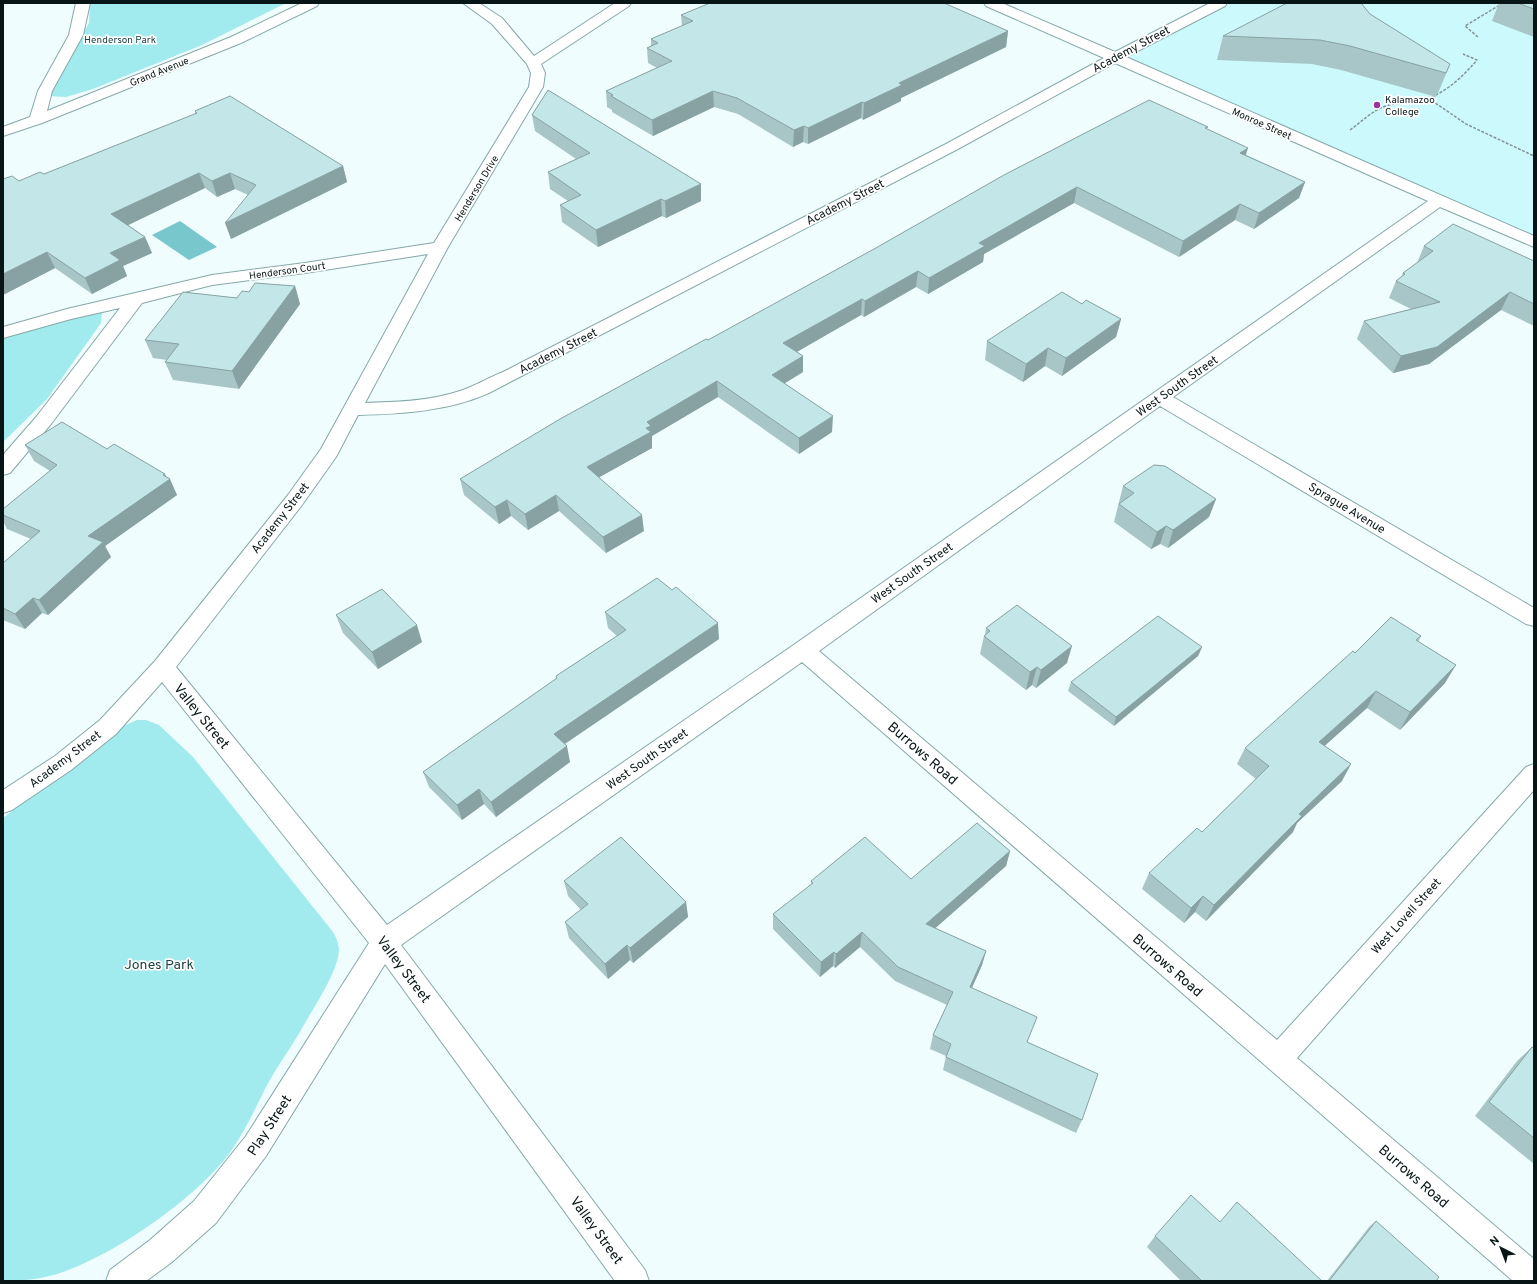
<svg xmlns="http://www.w3.org/2000/svg" width="1537" height="1284" font-family="Overpass,sans-serif">
  <style>
    .built { fill: #ccfafc }
    .green { fill: #a1eaed }
    .water { fill: #77c7cc }
    .lines { fill: none; stroke-linecap: round; stroke-linejoin: round }
    .minor-casing { stroke: #86a8a9; stroke-width: 2 }
    .path { stroke: #869495; stroke-width: 1.5; stroke-dasharray: 3 1.5; stroke-linecap: butt }
    .minor { fill: #fff; fill-rule: evenodd }
    .wall { fill: #a8c6c8 }
    .shaded-wall { fill: #88a1a2 }
    .building { fill: #c3e6e8; stroke: #88a1a2 }
    .poi-dot { fill: #95359d; stroke: #fff; stroke-width: 1.5 }
    .labels { text-anchor: middle; stroke-width: 3.5; stroke-linejoin: round; paint-order: stroke }
    .far-park-label { font-size: 10px; fill: #1d4446; stroke: #fff }
    .far-street-label { font-size: 10px; fill: #081516; stroke: #fff }
    .far-poi-label { font-size: 10px; fill: #081516; stroke: #fff; text-anchor: start }
    .street-label { font-size: 12px; fill: #081516; stroke: #fff }
    .near-street-label { font-size: 14px; fill: #081516; stroke: #fff }
    .near-park-label { font-size: 14px; fill: #1d4446; stroke: #fff }
  </style>
  <rect width="100%" height="100%" fill="#effdfe"/>
  <!-- built -->
  <polygon class="built" points="1220,3 1534,3 1534,242 1115,57"/>
  <!-- green -->
  <g class="green">
    <polygon points="90,3 286,3 202,45 93,89 66,97 50,96 54,84 89,23"/>
    <polygon points="102,312 101,323 47,399 3,442 3,336 68,318"/>
    <path d="M137,720H146L159,725L193,757L333,932C336,937 338,942 339,949C339,971 312,1010 301,1030C290,1049 276,1068 266,1087C255,1109 245,1131 231,1151C197,1198 117,1253 63,1272C43,1279 23,1281 3,1281V818L121,727Z"/>
  </g>
  <!-- water -->
  <polygon class="water" points="180,221 217,247 189,260 152,235"/>
  <g class="lines">
    <!-- minor casing -->
    <g class="minor-casing">
      <g id="minor">
        <polygon points="76,3 90,3 83,35 52,91 47,111 231,37 302,3 319,3 317,6 241,43 42,123 3,136 3,127 30,117 38,91 69,35"/>
        <path d="M463,3H479L502,18L534,56L615,3H631L629,6L541,64L545,73L543,87L448,247L365,403C397,402 430,401 460,391C475,386 488,378 503,372L946,144L1104,58L986,6L984,3H1002L1115,52L1210,3H1227L1225,6L1126,57L1534,236V247L1440,207L1173,397L1534,608V626L1526,624L1160,406L819,651L1277,1040L1526,767L1534,764V790L1297,1058L1534,1259V1281H1513L802,662L401,945L645,1270L649,1281H615L385,964L266,1156L216,1223L172,1262L146,1281H106L110,1270L150,1240L194,1201L246,1136L369,943L162,682L116,734L71,770L12,810L3,813V790L55,756L100,720L155,661L288,495L321,449L428,254L305,273L212,285L142,303L51,424L10,473L3,475V455L37,416L120,308L71,319L3,338V327L67,309L212,275L305,263L434,243L529,87L531,73L527,64L492,24ZM1115,63L1428,201L795,644L387,925L176,667L302,505L336,457L358,415C403,414 448,411 489,393L956,150Z"/>
      </g>
    </g>
    <!-- path -->
    <g class="path">
      <polyline points="1478,37 1465,26 1503,3"/>
      <polyline points="1428,98 1466,124 1534,156"/>
      <path d="M1350,130C1361,122 1371,112 1383,107C1393,103 1403,104 1414,102C1440,98 1460,80 1477,60L1463,54"/>
    </g>
    <!-- minor -->
    <use href="#minor" class="minor"/>
  </g>
  <!-- wall -->
  <g class="wall">
    <polygon points="1499,3 1534,3 1534,37 1492,21"/>
    <polygon points="1370,14 1450,64 1436,97 1341,70 1312,64 1217,60 1223,36"/>
    <polygon points="681,15 1008,31 1006,47 901,98 901,101 863,120 861,118 808,144 803,142 793,147 738,114 714,107 653,136 612,112 612,110 607,107 606,91 657,68 648,63 647,48 651,46 651,39 682,26"/>
    <polygon points="195,111 343,166 347,182 231,239 248,195 235,189 217,197 205,188 128,225 145,237 152,253 123,266 127,276 92,294 55,268 3,295 3,179 19,181 44,174 195,114"/>
    <polygon points="532,115 701,184 701,201 666,218 662,216 598,247 562,222 560,205 568,201 550,189 548,172 576,159 535,131"/>
    <polygon points="1207,129 1246,155 1305,182 1299,198 1254,229 1235,220 1179,257 1074,203 984,254 983,262 928,294 916,287 864,317 861,315 796,352 803,356 803,372 785,383 832,432 799,454 718,397 652,436 652,448 599,477 644,531 606,553 559,511 528,530 511,516 499,524 464,495 460,479 708,340"/>
    <polygon points="1424,246 1534,261 1534,326 1501,310 1429,364 1393,373 1357,339 1364,321 1411,309 1389,298 1396,281 1401,277 1403,273 1417,263"/>
    <polygon points="295,286 300,304 239,389 173,380 165,362 167,360 153,358 145,340 249,292"/>
    <polygon points="1082,304 1121,319 1116,337 1062,376 1045,366 1023,382 985,360 987,341"/>
    <polygon points="25,445 107,449 167,478 177,495 105,546 111,557 48,615 42,613 25,629 3,620 3,563 31,539 7,529 3,521 3,509 50,471 34,461"/>
    <polygon points="1123,486 1216,499 1209,517 1168,548 1160,544 1151,549 1114,522"/>
    <polygon points="605,612 719,639 565,744 570,762 496,817 484,804 462,820 429,787 423,772 556,679 556,676 617,636 608,628"/>
    <polygon points="336,615 422,642 378,669 343,633"/>
    <polygon points="986,628 1067,663 1036,688 1032,685 1026,690 980,654 984,636 985,635"/>
    <polygon points="1421,636 1418,642 1445,683 1400,730 1367,708 1325,745 1342,781 1297,823 1293,832 1206,921 1195,912 1184,923 1142,889 1149,873 1202,832 1256,779 1237,764 1245,748 1355,653"/>
    <polygon points="1202,647 1198,656 1114,726 1068,691 1071,682"/>
    <polygon points="1010,851 1006,866 935,928 986,951 982,965 972,988 1028,1042 1082,1120 1076,1133 943,1070 946,1056 930,1049 933,1035 947,1005 895,981 860,947 835,968 833,966 820,977 773,929 773,914 811,885 811,881 911,879"/>
    <polygon points="564,881 686,902 688,917 633,963 630,960 608,979 569,938 565,922 581,910 568,896"/>
    <polygon points="1532,1047 1534,1048 1534,1164 1475,1116 1517,1061"/>
    <polygon points="1376,1221 1436,1281 1327,1281 1369,1227"/>
    <polygon points="1220,1222 1322,1281 1181,1281 1147,1247 1155,1236"/>
  </g>
  <!-- shaded-wall -->
  <g class="shaded-wall">
    <polygon points="1008,31 1006,47 901,98 901,101 863,120 864,103 899,83"/>
    <polygon points="1450,64 1440,88 1436,97 1446,73"/>
    <polygon points="713,91 714,107 653,136 652,120"/>
    <polygon points="862,102 861,118 808,144 808,128"/>
    <polygon points="804,126 803,142 793,147 794,130"/>
    <polygon points="1248,148 1243,164 1240,153"/>
    <polygon points="343,166 347,182 231,239 225,223"/>
    <polygon points="199,173 205,188 118,230 111,214"/>
    <polygon points="230,173 235,189 217,197 212,181"/>
    <polygon points="1305,182 1299,198 1254,229 1259,213"/>
    <polygon points="701,184 701,201 666,218 665,201"/>
    <polygon points="1077,187 1074,203 984,254 983,262 928,294 929,278 979,243"/>
    <polygon points="661,199 662,216 598,247 596,230"/>
    <polygon points="1240,204 1235,220 1179,257 1183,241"/>
    <polygon points="145,237 152,253 123,266 127,276 92,294 85,278 110,253"/>
    <polygon points="47,252 55,268 3,295 3,274"/>
    <polygon points="918,271 916,287 864,317 865,301"/>
    <polygon points="295,286 300,304 239,389 232,371"/>
    <polygon points="1510,292 1501,310 1429,364 1393,373 1401,356"/>
    <polygon points="862,299 861,315 783,360 783,343"/>
    <polygon points="1121,319 1116,337 1062,376 1066,358"/>
    <polygon points="1048,348 1045,366 1023,382 1026,364"/>
    <polygon points="803,356 803,372 772,391 772,375"/>
    <polygon points="717,381 718,397 652,436 652,448 589,483 587,467 646,428 647,422"/>
    <polygon points="833,416 832,432 799,454 799,438"/>
    <polygon points="165,474 168,480 170,479 177,495 105,546 111,557 48,615 39,600 88,536"/>
    <polygon points="556,495 559,511 528,530 525,514"/>
    <polygon points="1216,499 1209,517 1168,548 1173,530"/>
    <polygon points="507,500 511,516 499,524 495,507"/>
    <polygon points="642,515 644,531 606,553 603,537"/>
    <polygon points="1166,526 1160,544 1151,549 1157,532"/>
    <polygon points="33,598 42,613 25,629 15,614"/>
    <polygon points="718,623 719,639 557,749 554,734"/>
    <polygon points="417,625 422,642 378,669 372,652"/>
    <polygon points="1072,646 1067,663 1036,688 1041,670"/>
    <polygon points="1202,647 1198,656 1114,726 1116,717"/>
    <polygon points="1456,665 1445,683 1400,730 1410,712"/>
    <polygon points="1037,667 1032,685 1026,690 1030,672"/>
    <polygon points="1376,691 1367,708 1310,759 1319,742"/>
    <polygon points="567,746 570,762 496,817 491,802"/>
    <polygon points="1351,764 1342,781 1297,823 1293,832 1206,921 1214,905 1299,814"/>
    <polygon points="479,789 484,804 462,820 457,805"/>
    <polygon points="1010,851 1006,866 923,939 926,924"/>
    <polygon points="1203,896 1195,912 1184,923 1191,908"/>
    <polygon points="686,902 688,917 633,963 630,948"/>
    <polygon points="862,932 860,947 835,968 836,954"/>
    <polygon points="627,945 630,960 608,979 605,964"/>
    <polygon points="986,951 982,965 966,1001 970,987"/>
    <polygon points="834,952 833,966 820,977 821,962"/>
  </g>
  <!-- building -->
  <g class="building">
    <polygon points="710,3 944,3 1008,31 899,83 902,85 864,103 862,102 808,128 804,126 794,130 737,98 713,91 652,120 611,96 613,95 606,91 672,61 647,48 658,43 651,39 693,21 681,15"/>
    <polygon points="1287,3 1361,3 1370,14 1450,64 1446,73 1350,46 1320,40 1223,36"/>
    <polygon points="1518,3 1534,3 1534,9"/>
    <polygon points="548,90 701,184 665,201 661,199 596,230 560,205 581,195 548,172 590,153 532,115"/>
    <polygon points="230,96 343,166 225,223 256,185 230,173 212,181 199,173 111,214 145,237 110,253 120,260 85,278 47,252 3,274 3,179 12,176 19,181 40,172 44,174 197,113 195,111"/>
    <polygon points="1149,100 1208,127 1205,128 1248,148 1240,153 1305,182 1259,213 1240,204 1183,241 1077,187 979,243 985,246 929,278 918,271 865,301 862,299 783,343 803,356 772,375 833,416 799,438 717,381 647,422 651,426 646,428 651,432 587,467 642,515 603,537 556,495 525,514 507,500 495,507 460,479 560,419 706,339 708,340 874,249 1004,175"/>
    <polygon points="1453,224 1534,261 1534,304 1510,292 1437,347 1401,356 1364,321 1440,302 1396,281 1405,274 1403,273 1433,251 1424,246"/>
    <polygon points="255,283 295,286 232,371 165,362 179,344 145,340 183,292 237,298 242,291 249,292"/>
    <polygon points="1062,292 1082,304 1086,300 1121,319 1066,358 1048,348 1026,364 987,341"/>
    <polygon points="62,422 107,449 114,444 165,474 163,475 170,479 88,536 103,542 39,600 33,598 15,614 3,608 3,563 40,531 3,515 3,509 57,465 25,445"/>
    <polygon points="1154,465 1165,466 1216,499 1173,530 1166,526 1157,532 1119,504 1134,493 1123,486"/>
    <polygon points="657,578 672,590 676,587 718,623 554,734 567,746 491,802 479,789 457,805 423,772 557,678 556,676 626,630 605,612"/>
    <polygon points="382,589 417,625 372,652 336,615"/>
    <polygon points="1017,605 1072,646 1041,670 1037,667 1030,672 984,636 990,631 986,628"/>
    <polygon points="1158,616 1202,647 1116,717 1071,682"/>
    <polygon points="1391,617 1421,636 1416,640 1456,665 1410,712 1376,691 1319,742 1351,764 1299,814 1302,816 1214,905 1203,896 1191,908 1149,873 1197,828 1202,832 1269,766 1245,748 1353,651 1355,653"/>
    <polygon points="977,823 1010,851 926,924 986,951 970,987 1037,1017 1027,1042 1098,1074 1082,1120 946,1057 951,1044 933,1035 953,992 898,967 862,932 836,954 834,952 821,962 773,914 813,883 811,881 865,837 911,879"/>
    <polygon points="621,837 686,902 630,948 627,945 605,964 565,922 588,904 564,881"/>
    <polygon points="1532,1047 1534,1048 1534,1138 1489,1102"/>
    <polygon points="1191,1195 1220,1222 1237,1202 1322,1281 1202,1281 1155,1236"/>
    <polygon points="1376,1221 1439,1277 1436,1281 1329,1281"/>
  </g>
  <!-- markers -->
  <circle class="poi-dot" cx="1377" cy="105" r="4"/>
  <g class="labels">
    <!-- far-park labels -->
    <g class="far-park-label">
      <text x="120" y="43">Henderson Park</text>
    </g>
    <!-- far-street labels -->
    <g class="far-street-label">
      <text transform="translate(159 71) rotate(-22)" y="4">Grand Avenue</text>
      <text transform="translate(1262 123) rotate(24)" y="4">Monroe Street</text>
      <text transform="translate(476 188) rotate(-59)" y="4">Henderson Drive</text>
      <text transform="translate(287 270) rotate(-8)" y="4">Henderson Court</text>
    </g>
    <!-- far-poi labels -->
    <g class="far-poi-label">
      <text x="1385" y="103">Kalamazoo<tspan x="1385" dy="12">College</tspan></text>
    </g>
    <!-- street labels -->
    <g class="street-label">
      <text transform="translate(1131 49) rotate(-28)" y="4">Academy Street</text>
      <text transform="translate(845 202) rotate(-27)" y="4">Academy Street</text>
      <text transform="translate(558 351) rotate(-27)" y="4">Academy Street</text>
      <text transform="translate(1177 386) rotate(-35)" y="4">West South Street</text>
      <text transform="translate(1347 508) rotate(31)" y="4">Sprague Avenue</text>
      <text transform="translate(280 518) rotate(-52)" y="4">Academy Street</text>
      <text transform="translate(912 573) rotate(-35)" y="4">West South Street</text>
      <text transform="translate(65 759) rotate(-37)" y="4">Academy Street</text>
      <text transform="translate(647 759) rotate(-35)" y="4">West South Street</text>
      <text transform="translate(1406 916) rotate(-48)" y="4">West Lovell Street</text>
    </g>
    <!-- near-street labels -->
    <g class="near-street-label">
      <text transform="translate(202 716) rotate(51)" y="5">Valley Street</text>
      <text transform="translate(923 753) rotate(41)" y="5">Burrows Road</text>
      <text transform="translate(1168 965) rotate(41)" y="5">Burrows Road</text>
      <text transform="translate(404 969) rotate(53)" y="5">Valley Street</text>
      <text transform="translate(269 1125) rotate(-57)" y="5">Play Street</text>
      <text transform="translate(1414 1176) rotate(41)" y="5">Burrows Road</text>
      <text transform="translate(597 1230) rotate(54)" y="5">Valley Street</text>
    </g>
    <!-- near-park labels -->
    <g class="near-park-label">
      <text x="159" y="969">Jones Park</text>
    </g>
  </g>
  <!-- border -->
  <rect width="1537" height="1284" fill="none" stroke="#081516" stroke-width="8"/>
  <!-- north arrow -->
  <g transform="translate(1501 1248) rotate(318)" stroke="#ffffff" stroke-width="3" paint-order="stroke">
  <path d="M0-3L7 15L0 10L-7 15Z" fill="#081516"/>
  <text y="-6" font-size="11" font-weight="bold" text-anchor="middle" fill="#081516">N</text>
  </g>
</svg>
